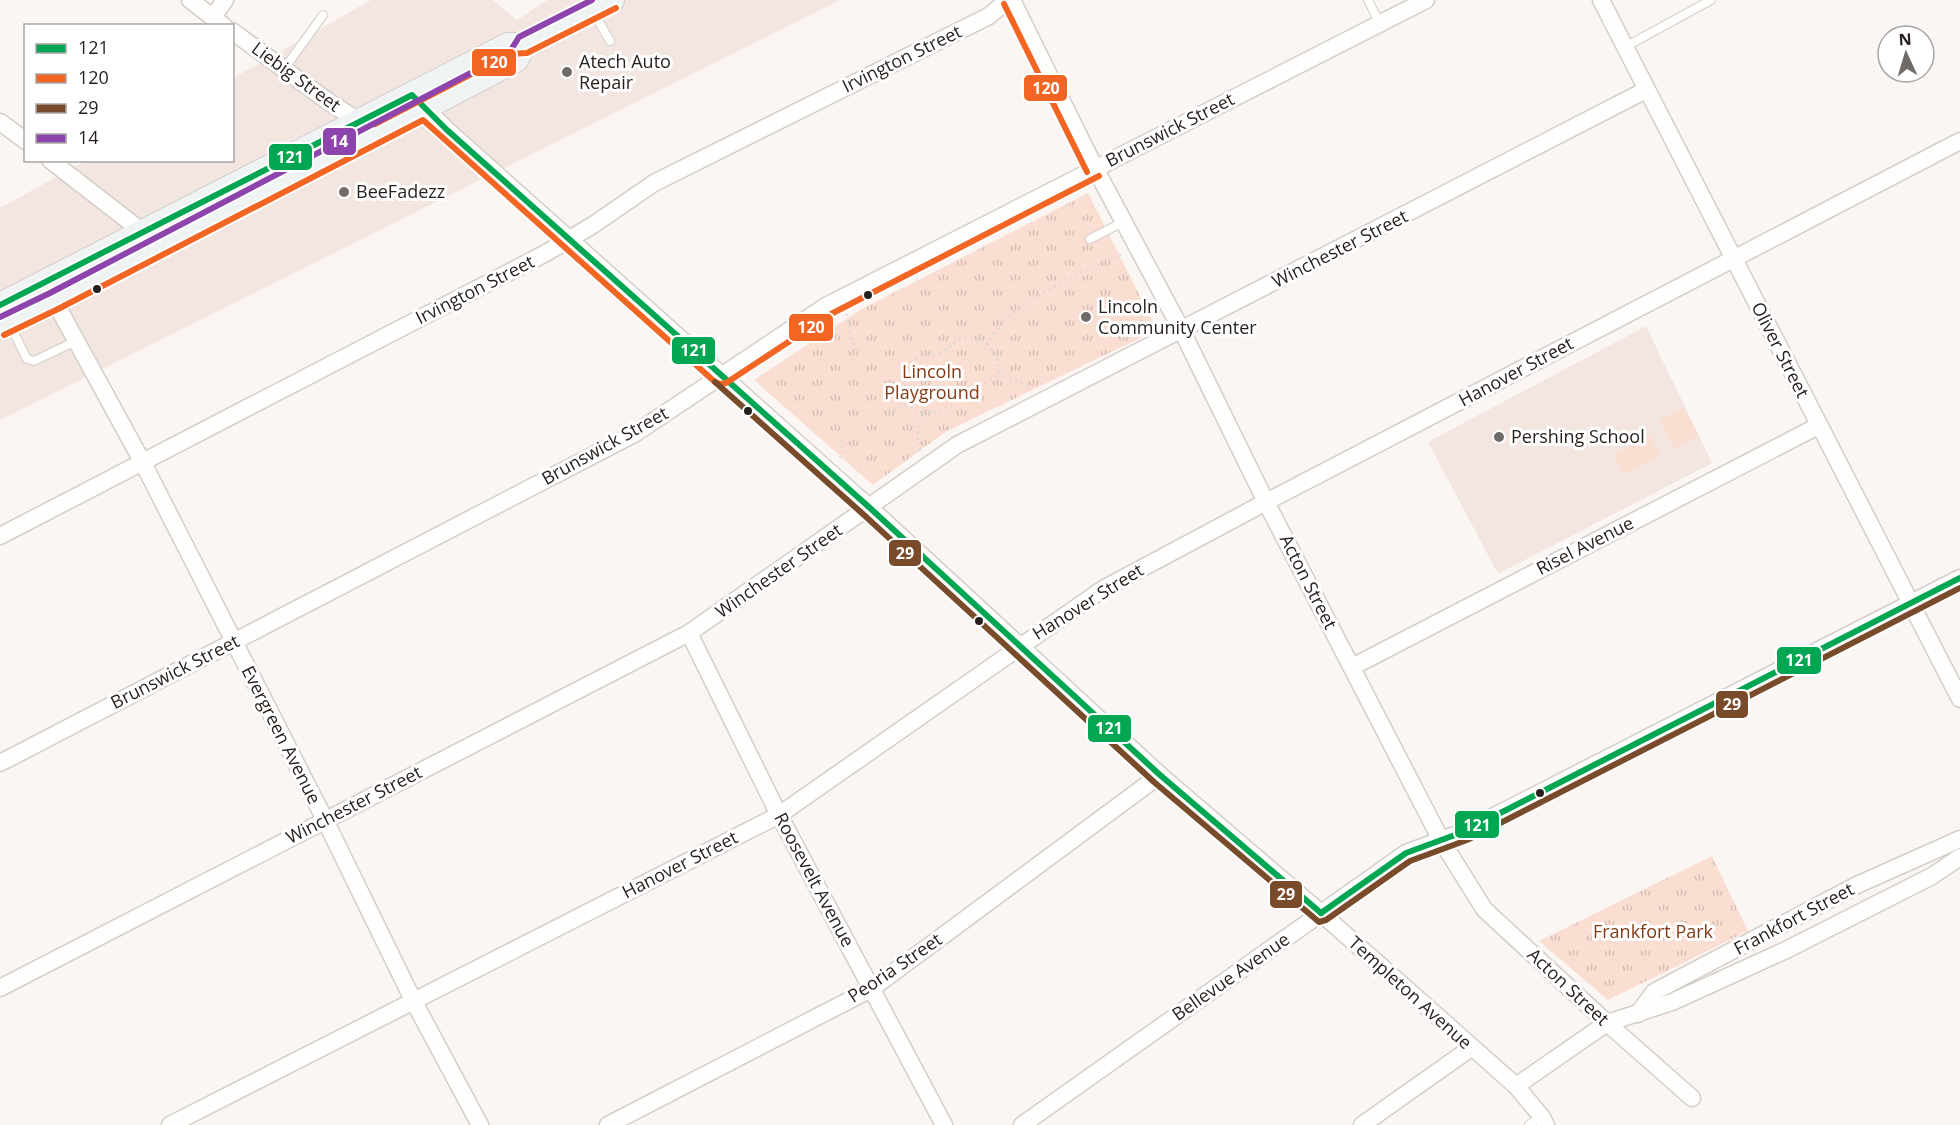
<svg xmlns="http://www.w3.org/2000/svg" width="1960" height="1125" font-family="'Open Sans',sans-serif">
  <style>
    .built { fill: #f3e6e1 }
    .green { fill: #faded2 }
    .park { fill: url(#park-tufts) }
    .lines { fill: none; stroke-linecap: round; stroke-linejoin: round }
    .lane-casing { stroke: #d4cecb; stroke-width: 10 }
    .street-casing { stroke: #d4cecb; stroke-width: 19 }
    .secondary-casing { stroke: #d4cecb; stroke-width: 26 }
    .path { stroke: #dbd9d8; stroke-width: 3; stroke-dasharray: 1.5 4.5; stroke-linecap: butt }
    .lane { stroke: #fefefd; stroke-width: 8 }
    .street { stroke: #fefefd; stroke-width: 16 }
    .secondary { stroke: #f0f3f3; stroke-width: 24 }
    .bus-1-casing { stroke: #fff; stroke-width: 10 }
    .bus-2-casing { stroke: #fff; stroke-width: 10 }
    .bus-3-casing { stroke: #fff; stroke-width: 10 }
    .bus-4-casing { stroke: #fff; stroke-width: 10 }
    .bus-1 { stroke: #00a651; stroke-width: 6 }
    .bus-2 { stroke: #f26522; stroke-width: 6 }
    .bus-3 { stroke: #7a4b2a; stroke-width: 6 }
    .bus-4 { stroke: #8e44ad; stroke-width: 6 }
    .poi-dot { fill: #716a67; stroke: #fff; stroke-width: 2 }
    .bus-dot { fill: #271f1b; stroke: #fff; stroke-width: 2 }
    .labels { text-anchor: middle; stroke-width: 6; stroke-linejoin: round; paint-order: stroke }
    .street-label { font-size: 18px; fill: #271f1b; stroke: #fff }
    .poi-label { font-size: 18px; fill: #271f1b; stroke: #fff; text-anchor: start }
    .park-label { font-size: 18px; fill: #833b16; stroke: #fff }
    .line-badge { stroke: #fff; stroke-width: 2 }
    .badge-label { font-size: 16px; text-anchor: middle; font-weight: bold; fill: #fff }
  </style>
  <defs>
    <pattern id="park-tufts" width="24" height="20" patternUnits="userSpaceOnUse" patternTransform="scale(1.5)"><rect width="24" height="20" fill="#faded2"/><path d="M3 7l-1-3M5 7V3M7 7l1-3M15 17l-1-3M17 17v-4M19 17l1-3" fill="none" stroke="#d6beb4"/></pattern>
  </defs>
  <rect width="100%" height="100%" fill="#fbf6f4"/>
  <!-- built -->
  <g class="built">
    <polygon points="371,0 493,0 517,20 547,0 840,0 0,420 0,208 85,161 232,160 233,78"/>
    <polygon points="1646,326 1712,463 1498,574 1428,442"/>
  </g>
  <!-- green -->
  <g class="green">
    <polygon points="1684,407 1699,436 1674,449 1659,420"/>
    <polygon points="1650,436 1660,457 1623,475 1613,454"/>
  </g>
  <!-- park -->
  <g class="park">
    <polygon points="1088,193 1157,330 945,432 873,485 754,380 858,311"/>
    <polygon points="1712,856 1748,931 1608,1000 1539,941"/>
  </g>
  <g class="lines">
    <!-- lane casing -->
    <g class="lane-casing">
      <g id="lane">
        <polyline points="1368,0 1380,24"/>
        <polyline points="594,13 610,41"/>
        <polyline points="1625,47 1711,0"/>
        <polyline points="284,69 323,15"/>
        <polyline points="1090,239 1123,222"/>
        <polyline points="10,325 27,359 34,361 76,341"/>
        <polyline points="1529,1125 1541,1116"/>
      </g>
    </g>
    <!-- street casing -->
    <g class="street-casing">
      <g id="street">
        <polyline points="190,0 224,26"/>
        <polyline points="1012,0 1095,168 1182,331 1266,502 1441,840 1484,909 1607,1023 1692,1098"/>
        <polyline points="1601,0 1960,699"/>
        <polyline points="213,17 225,0"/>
        <polyline points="232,31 329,102 360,122"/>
        <polyline points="419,102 447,130 870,508 1160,775 1321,913 1516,1086 1541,1116 1546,1125"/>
        <polyline points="0,122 26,141"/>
        <polyline points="50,160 148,236"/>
        <polyline points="49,291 143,463 325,820 413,1000 480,1125"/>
        <polyline points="0,536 546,253 593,225 654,183 989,16 1008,0"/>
        <polyline points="689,633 779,815 944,1125"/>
        <polyline points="1352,667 1818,426"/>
        <polyline points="0,763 634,434 826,306 1426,0"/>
        <polyline points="0,988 689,633 957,445 1646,90"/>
        <polyline points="1638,1014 1654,992 1857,885 1960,839"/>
        <polyline points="1516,1086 1607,1023 1672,1002 1786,950 1932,876 1960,857"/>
        <polyline points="170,1125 779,815 1103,589 1266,502 1960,141"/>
        <polyline points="608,1125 871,989 1160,775"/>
        <polyline points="1022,1125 1406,853 1463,832 1960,578"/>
        <polyline points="1362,1125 1471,1048"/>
      </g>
    </g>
    <!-- secondary casing -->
    <g class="secondary-casing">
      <g id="secondary">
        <polyline points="0,305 508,45 524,45 612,0"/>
        <polyline points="0,327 161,246 516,60 524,45"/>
      </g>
    </g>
    <!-- path -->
    <g class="path">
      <polyline points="847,314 850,336 856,350"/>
      <path d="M987,344C992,336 998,328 1004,321C1029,295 1089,270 1123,253"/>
      <polyline points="999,373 1032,388"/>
      <path d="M888,412L908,405C902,388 900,364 921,356C927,354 933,355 939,353C948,350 954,341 963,338C984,332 1004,358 997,376C986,384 971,385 962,393C958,396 956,401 952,404C940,415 920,416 908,405"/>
      <path d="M920,451C915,438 918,425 923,412"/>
      <polyline points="840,458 843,454 841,437"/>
    </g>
    <!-- lane -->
    <use href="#lane" class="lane"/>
    <!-- street -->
    <use href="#street" class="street"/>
    <!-- secondary -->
    <use href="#secondary" class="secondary"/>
    <!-- bus-1 casing -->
    <g class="bus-1-casing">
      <g id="bus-1">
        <polyline points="0,305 412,95 447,130 870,508 1160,775 1321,913"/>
        <polyline points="1321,913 1406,853 1463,832 1960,578"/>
      </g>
    </g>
    <!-- bus-2 casing -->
    <g class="bus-2-casing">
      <g id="bus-2">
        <polyline points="1004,4 1087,172"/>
        <polyline points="375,124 510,54 527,53 616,8"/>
        <polyline points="4,335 58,309 423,120 715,382 721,384 726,383 831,314 1099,176"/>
      </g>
    </g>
    <!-- bus-3 casing -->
    <g class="bus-3-casing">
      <polyline id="bus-3" points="715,382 864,515 1154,782 1319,922 1326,920 1410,861 1467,840 1960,588"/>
    </g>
    <!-- bus-4 casing -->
    <g class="bus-4-casing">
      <polyline id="bus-4" points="0,317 50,293 509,53 519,37 592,0"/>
    </g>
    <!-- bus-1 -->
    <use href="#bus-1" class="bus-1"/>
    <!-- bus-2 -->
    <use href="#bus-2" class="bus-2"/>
    <!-- bus-3 -->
    <use href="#bus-3" class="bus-3"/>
    <!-- bus-4 -->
    <use href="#bus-4" class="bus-4"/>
  </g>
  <!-- markers -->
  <g class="poi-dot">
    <circle cx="567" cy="72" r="6"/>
    <circle cx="344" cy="192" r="6"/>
    <circle cx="1086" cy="317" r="6"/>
    <circle cx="1499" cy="437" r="6"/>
  </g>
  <g class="bus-dot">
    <circle cx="97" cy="289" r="5"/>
    <circle cx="868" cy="295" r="5"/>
    <circle cx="748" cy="411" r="5"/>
    <circle cx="979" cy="621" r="5"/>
    <circle cx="1540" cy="793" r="5"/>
  </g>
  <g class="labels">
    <!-- street labels -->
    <g class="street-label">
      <text transform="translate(902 59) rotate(-26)" y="6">Irvington Street</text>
      <text transform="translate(296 77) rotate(36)" y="6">Liebig Street</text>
      <text transform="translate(1170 130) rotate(-27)" y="6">Brunswick Street</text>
      <text transform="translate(1340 249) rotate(-27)" y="6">Winchester Street</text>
      <text transform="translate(475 290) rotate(-27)" y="6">Irvington Street</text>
      <text transform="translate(1780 350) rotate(63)" y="6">Oliver Street</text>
      <text transform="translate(1516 372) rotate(-28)" y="6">Hanover Street</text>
      <text transform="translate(605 446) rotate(-29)" y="6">Brunswick Street</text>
      <text transform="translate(1585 546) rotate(-27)" y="6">Risel Avenue</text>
      <text transform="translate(779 571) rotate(-35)" y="6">Winchester Street</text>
      <text transform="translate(1308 582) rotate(63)" y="6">Acton Street</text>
      <text transform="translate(1088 602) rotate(-32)" y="6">Hanover Street</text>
      <text transform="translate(175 672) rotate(-27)" y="6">Brunswick Street</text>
      <text transform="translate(281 735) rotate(63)" y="6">Evergreen Avenue</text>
      <text transform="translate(354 805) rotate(-27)" y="6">Winchester Street</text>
      <text transform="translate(680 865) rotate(-27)" y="6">Hanover Street</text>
      <text transform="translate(814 880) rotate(62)" y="6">Roosevelt Avenue</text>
      <text transform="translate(1794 919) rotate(-28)" y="6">Frankfort Street</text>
      <text transform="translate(895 968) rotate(-34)" y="6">Peoria Street</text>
      <text transform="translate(1231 977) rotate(-35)" y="6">Bellevue Avenue</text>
      <text transform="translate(1568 987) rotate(43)" y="6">Acton Street</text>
      <text transform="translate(1410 993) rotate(42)" y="6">Templeton Avenue</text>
    </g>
    <!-- poi labels -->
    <g class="poi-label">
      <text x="579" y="68">Atech Auto<tspan x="579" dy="21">Repair</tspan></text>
      <text x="356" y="198">BeeFadezz</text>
      <text x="1098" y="313">Lincoln<tspan x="1098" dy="21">Community Center</tspan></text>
      <text x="1511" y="443">Pershing School</text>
    </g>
    <!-- park labels -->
    <g class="park-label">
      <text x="932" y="378">Lincoln<tspan x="932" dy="21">Playground</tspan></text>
      <text x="1653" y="938">Frankfort Park</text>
    </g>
  </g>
  <g class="line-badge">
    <rect x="471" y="48" width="46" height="29" rx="6" fill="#f26522"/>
    <rect x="1023" y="74" width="45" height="28" rx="6" fill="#f26522"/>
    <rect x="322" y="127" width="35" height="29" rx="6" fill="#8e44ad"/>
    <rect x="268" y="143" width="45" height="28" rx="6" fill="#00a651"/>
    <rect x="788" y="313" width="46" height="29" rx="6" fill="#f26522"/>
    <rect x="671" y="336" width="45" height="29" rx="6" fill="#00a651"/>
    <rect x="888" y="539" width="34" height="28" rx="6" fill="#7a4b2a"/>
    <rect x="1776" y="646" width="46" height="29" rx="6" fill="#00a651"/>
    <rect x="1715" y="690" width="34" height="29" rx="6" fill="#7a4b2a"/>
    <rect x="1087" y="714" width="45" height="29" rx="6" fill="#00a651"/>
    <rect x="1454" y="810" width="46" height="29" rx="6" fill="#00a651"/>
    <rect x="1269" y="880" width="34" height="29" rx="6" fill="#7a4b2a"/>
  </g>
  <g class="badge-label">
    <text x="494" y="68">120</text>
    <text x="1046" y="94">120</text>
    <text x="339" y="147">14</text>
    <text x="290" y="163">121</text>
    <text x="811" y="333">120</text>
    <text x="694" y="356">121</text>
    <text x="905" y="559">29</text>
    <text x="1799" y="666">121</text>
    <text x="1732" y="710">29</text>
    <text x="1109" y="734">121</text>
    <text x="1477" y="831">121</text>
    <text x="1286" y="900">29</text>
  </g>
  <!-- legend -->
  <rect x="24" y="24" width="210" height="138" fill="#ffffff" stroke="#a9a5a4" stroke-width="1.5"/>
  <rect x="36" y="44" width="30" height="9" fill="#00a651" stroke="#a9a5a4" stroke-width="1.5"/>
  <text x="78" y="54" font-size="18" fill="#271f1b">121</text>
  <rect x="36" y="74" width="30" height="9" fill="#f26522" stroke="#a9a5a4" stroke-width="1.5"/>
  <text x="78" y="84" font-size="18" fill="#271f1b">120</text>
  <rect x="36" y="104" width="30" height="9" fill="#7a4b2a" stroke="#a9a5a4" stroke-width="1.5"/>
  <text x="78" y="114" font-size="18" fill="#271f1b">29</text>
  <rect x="36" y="134" width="30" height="9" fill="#8e44ad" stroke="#a9a5a4" stroke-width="1.5"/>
  <text x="78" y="144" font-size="18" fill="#271f1b">14</text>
  <!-- north arrow -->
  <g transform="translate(1906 54) rotate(356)"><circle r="28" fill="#ffffff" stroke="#a9a5a4" stroke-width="1.5"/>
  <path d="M0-4.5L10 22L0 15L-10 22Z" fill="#716a67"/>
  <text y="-9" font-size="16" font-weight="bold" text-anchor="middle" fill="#271f1b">N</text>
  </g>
</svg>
